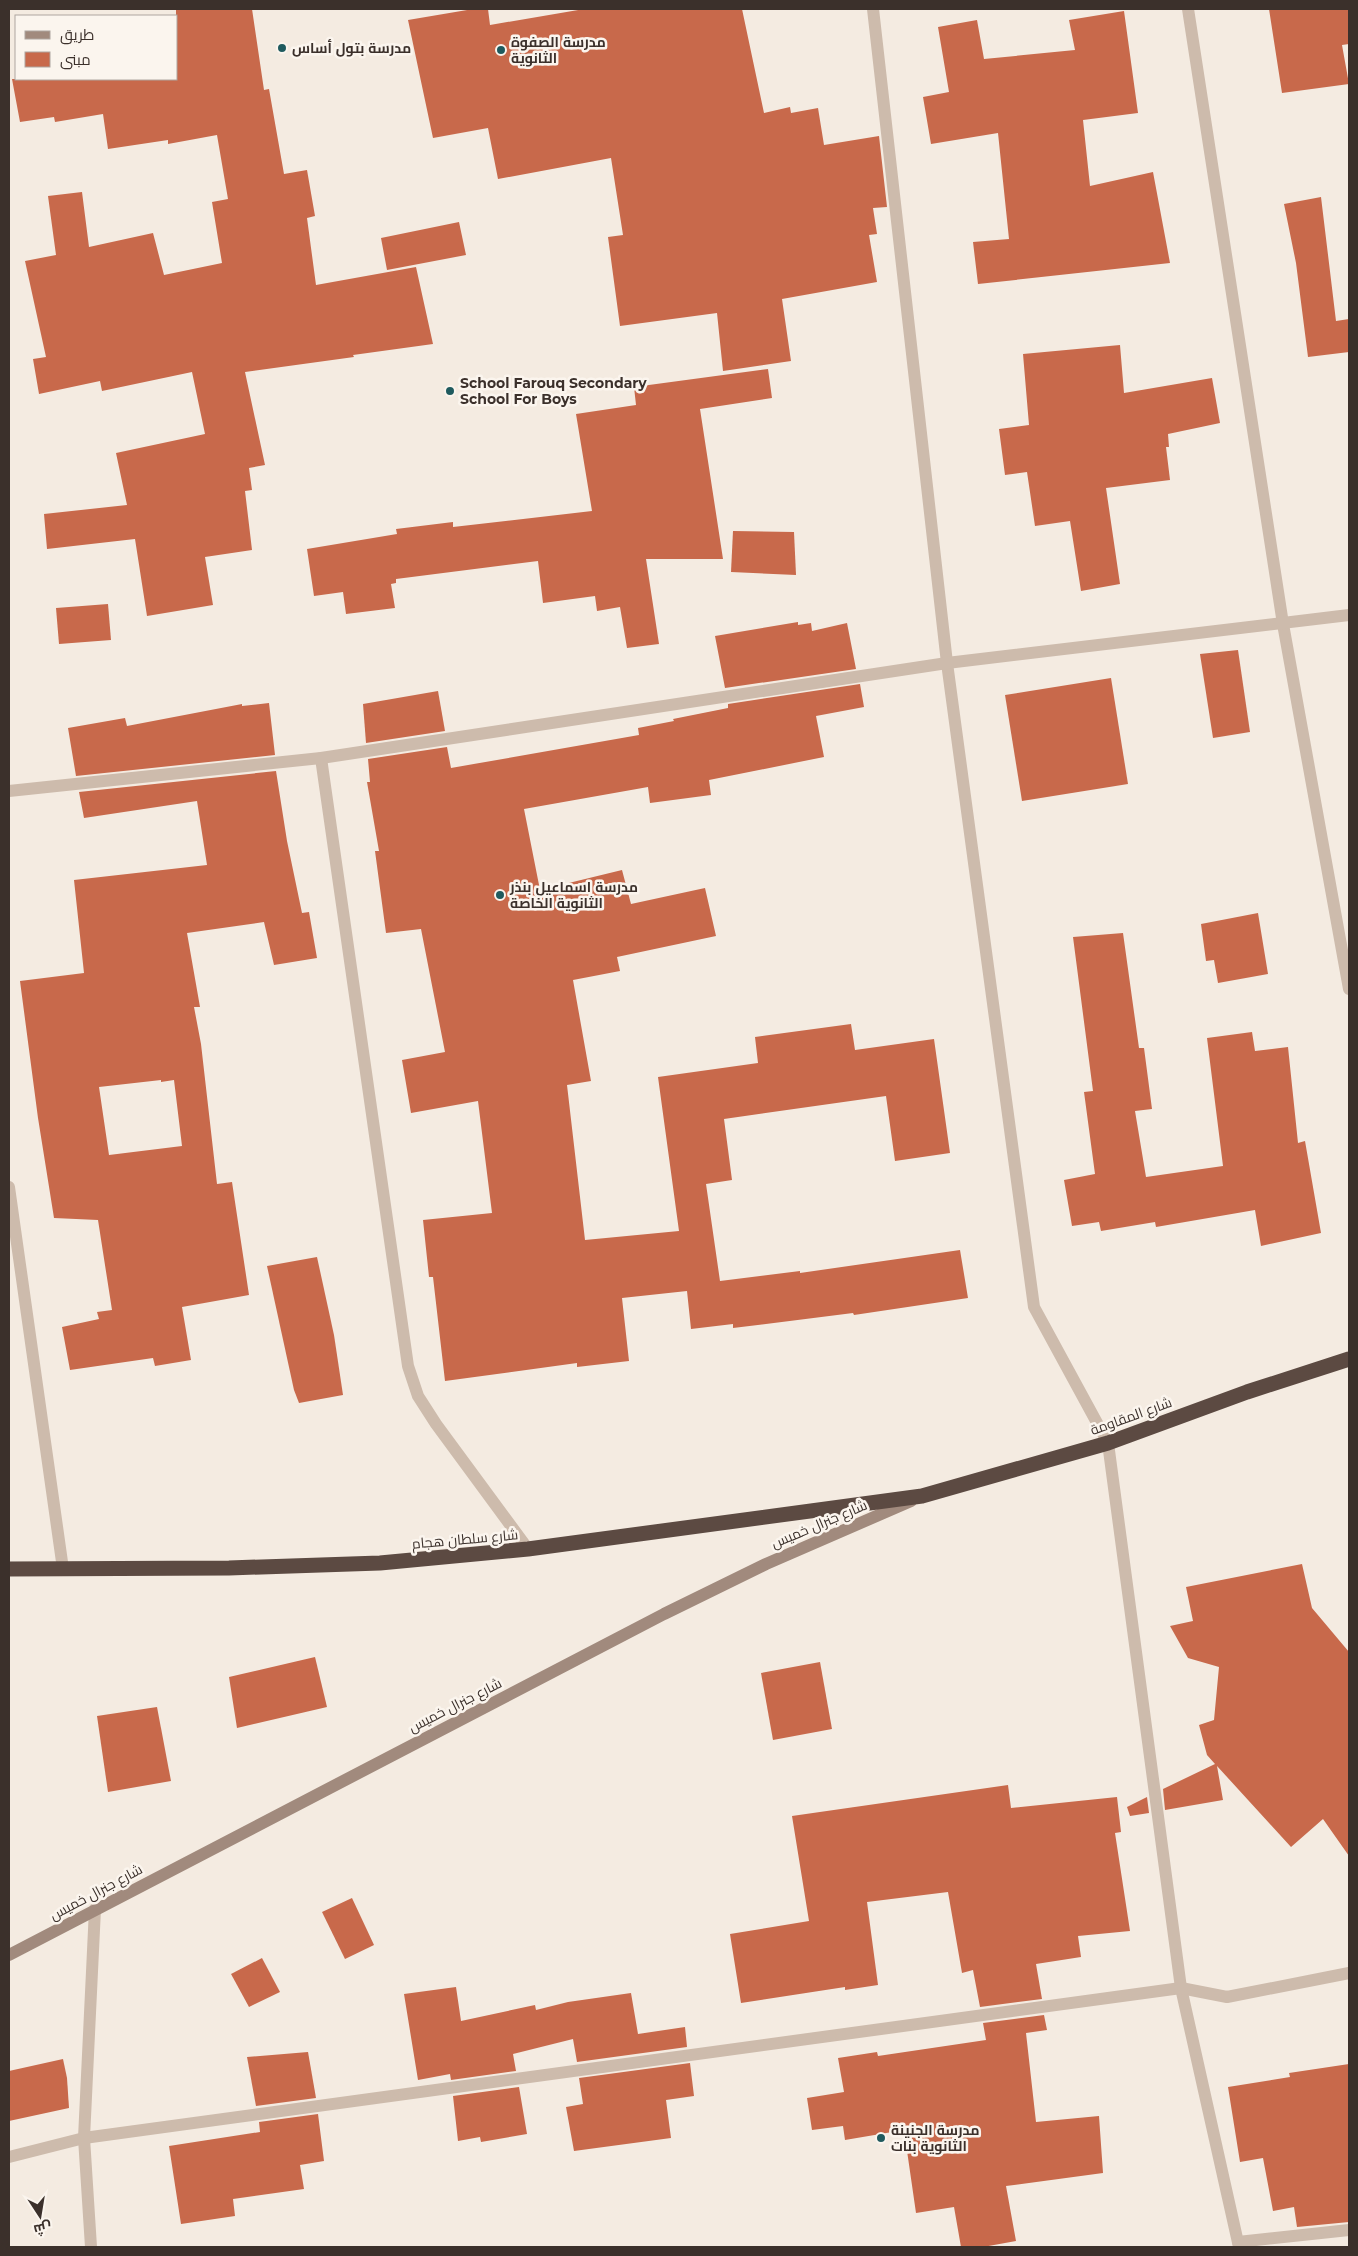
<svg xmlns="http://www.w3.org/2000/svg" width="1358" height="2256" font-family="Montserrat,Cairo,sans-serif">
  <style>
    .building { fill: #c8694b; fill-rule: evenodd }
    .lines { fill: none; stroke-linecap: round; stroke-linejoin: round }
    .street { stroke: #cdbbac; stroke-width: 12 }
    .secondary { stroke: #a18a7d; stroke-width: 12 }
    .highway { stroke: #5c4a42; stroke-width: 15 }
    .poi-dot { fill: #1f5a5e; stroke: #fbf5ee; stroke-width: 2 }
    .labels { text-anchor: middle; stroke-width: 5; stroke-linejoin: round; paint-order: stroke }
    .poi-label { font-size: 14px; font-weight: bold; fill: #3b302b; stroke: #fbf5ee; text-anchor: start }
    .street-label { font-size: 14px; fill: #3b302b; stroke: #fbf5ee }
  </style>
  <rect width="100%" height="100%" fill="#f4ebe1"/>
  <!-- building -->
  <g class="building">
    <polygon points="176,9 252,9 264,90 269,89 284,174 307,170 315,216 307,218 316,285 416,267 433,344 353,355 354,357 245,372 265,465 249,468 252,490 245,491 252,550 205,557 213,605 147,616 135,539 47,549 44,514 127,505 116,453 205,434 192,372 102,391 100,381 39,394 33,359 46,357 25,261 56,255 48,196 82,192 89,247 153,233 164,275 222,263 212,202 228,199 217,135 168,144 168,140 108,149 103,114 55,122 54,117 20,122 12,79 176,79"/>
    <polygon points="473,9 488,9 490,25 584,9 742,9 764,113 790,107 791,113 818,108 824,145 879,136 887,207 873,208 877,234 869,235 877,282 782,299 791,361 723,371 717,313 620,326 608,237 623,235 611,158 498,179 488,128 433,138 408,20"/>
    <polygon points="1269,9 1349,9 1349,44 1342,45 1349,84 1282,93"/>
    <polygon points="1124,11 1138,113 1083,120 1090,186 1153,172 1170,263 978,284 973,242 1009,239 998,133 931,144 923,97 949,92 938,27 977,20 984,59 1075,50 1069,20"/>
    <polygon points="1321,197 1336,321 1349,319 1349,352 1308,357 1296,263 1284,204"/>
    <polygon points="459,222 466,255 387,270 381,238"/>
    <polygon points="1120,345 1124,393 1212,378 1220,423 1168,434 1169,447 1166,447 1170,480 1106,488 1120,584 1081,591 1070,521 1035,526 1027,472 1005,475 999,429 1029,425 1023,354"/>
    <polygon points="768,369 772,398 700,409 723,559 646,559 659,644 627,648 620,607 597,611 595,596 543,603 538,561 396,579 396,583 391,584 395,608 346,614 343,592 314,596 307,549 397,534 396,529 453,522 453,527 592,511 576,414 636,405 634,387"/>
    <polygon points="733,531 794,532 796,575 731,572"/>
    <polygon points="108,604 111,640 59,644 56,608"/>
    <polygon points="798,622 798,625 811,623 812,631 847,623 856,669 725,688 715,636"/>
    <polygon points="1238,650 1250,732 1213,738 1200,654"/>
    <polygon points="1111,678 1128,784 1022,801 1005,695"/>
    <polygon points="860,684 864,707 816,716 824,757 709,780 711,795 650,803 648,787 524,809 540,890 622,870 631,904 705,888 716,936 617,957 620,971 573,980 591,1081 567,1085 585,1240 679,1231 658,1077 758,1063 755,1037 851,1024 855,1050 934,1039 950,1153 895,1161 886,1096 724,1119 732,1180 706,1184 720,1281 800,1271 800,1273 960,1250 968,1298 854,1315 853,1313 733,1328 733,1324 691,1329 687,1291 622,1298 629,1361 577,1367 577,1363 445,1381 433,1277 429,1277 423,1220 492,1213 478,1101 411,1113 402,1060 445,1052 421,929 386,933 375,851 379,851 367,782 370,782 368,759 447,747 451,768 639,735 638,728 674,721 673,719 728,708 728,704"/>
    <polygon points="438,691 445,731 366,743 363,704"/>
    <polygon points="269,703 275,755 76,776 68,728 125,718 127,726 242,704 242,706"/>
    <path d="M276,771L287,841L302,913L309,912L317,958L274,965L264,922L187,933L200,1007H194L201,1044L217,1184L232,1182L249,1295L182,1307L191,1360L155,1366L153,1358L70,1370L62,1327L99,1319L97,1312L112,1310L98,1220L54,1218L38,1118L20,981L84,973L74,880L207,865L197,801L84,818L79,792ZM161,1080V1082L174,1080L182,1146L109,1155L99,1087Z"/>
    <polygon points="1258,913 1268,974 1218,983 1214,960 1206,961 1201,924"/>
    <polygon points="1123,933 1139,1048 1144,1048 1152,1109 1135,1111 1146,1177 1223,1166 1207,1038 1252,1032 1255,1051 1288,1047 1298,1143 1305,1141 1321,1233 1261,1246 1255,1210 1156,1227 1155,1222 1101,1231 1099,1222 1072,1226 1064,1180 1095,1174 1084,1092 1093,1091 1073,937"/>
    <polygon points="317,1257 334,1335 343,1395 299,1403 294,1390 267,1266"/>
    <polygon points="1302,1564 1312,1608 1349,1652 1349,1856 1323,1819 1291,1847 1217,1766 1223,1800 1165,1810 1163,1789 1215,1764 1207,1755 1199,1725 1214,1720 1219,1667 1188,1658 1170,1626 1193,1621 1186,1587"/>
    <polygon points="315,1657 327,1707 237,1728 229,1677"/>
    <polygon points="820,1662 832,1729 773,1740 761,1673"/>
    <polygon points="157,1707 171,1781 108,1792 97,1716"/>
    <polygon points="1008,1785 1011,1808 1117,1797 1121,1832 1115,1833 1130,1931 1078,1936 1081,1957 1036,1964 1042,1999 980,2007 973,1970 962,1973 948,1892 867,1902 878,1985 845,1990 845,1987 741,2003 730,1934 809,1921 792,1816"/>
    <polygon points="1147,1797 1149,1813 1130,1816 1127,1807"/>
    <polygon points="352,1898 374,1945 345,1959 322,1912"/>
    <polygon points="262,1958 280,1992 249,2007 231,1974"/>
    <polygon points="456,1987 461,2021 535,2005 536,2010 568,2002 631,1993 638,2034 685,2027 687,2047 577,2062 573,2039 513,2054 516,2071 451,2080 450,2074 418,2080 404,1994"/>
    <polygon points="1044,2015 1047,2030 1026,2033 1036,2122 1099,2116 1103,2173 1006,2186 1016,2241 983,2247 961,2247 954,2207 916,2213 904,2130 845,2140 843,2126 812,2130 807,2098 844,2092 838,2058 877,2052 878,2056 986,2040 983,2023"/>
    <polygon points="308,2052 316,2098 256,2106 247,2057"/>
    <polygon points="63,2059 67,2078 69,2108 9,2121 9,2071"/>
    <polygon points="690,2063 694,2096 666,2100 671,2138 574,2151 566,2107 583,2104 579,2078"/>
    <polygon points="1349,2064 1349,2222 1297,2227 1294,2207 1273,2211 1263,2158 1240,2162 1228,2087 1290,2077 1289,2073"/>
    <polygon points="519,2087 527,2134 481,2142 480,2137 458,2141 453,2096"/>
    <polygon points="318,2114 324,2161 300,2165 304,2189 233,2199 235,2216 181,2224 169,2146 260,2132 259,2122"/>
  </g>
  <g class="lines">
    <!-- street -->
    <g class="street">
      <polyline points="873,9 947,663 1034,1307 1108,1443 1181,1988 1239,2247"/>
      <polyline points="1188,9 1283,624 1349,989"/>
      <polyline points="321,758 408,1366 418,1396 436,1424 528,1549"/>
      <polyline points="9,791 321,758 947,663 1349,615"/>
      <polyline points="9,1187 63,1569"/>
      <polyline points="9,2157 84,2138 1181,1988 1227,1997 1349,1973"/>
      <polyline points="1238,2242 1349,2230"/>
      <polyline points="91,2247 84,2138 95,1909"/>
    </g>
    <!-- secondary -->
    <polyline class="secondary" points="9,1955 664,1614 766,1564 911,1501"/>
    <!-- highway -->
    <polyline class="highway" points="9,1569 229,1568 380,1563 528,1549 922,1496 1108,1443 1247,1392 1349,1359"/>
  </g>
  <!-- markers -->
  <g class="poi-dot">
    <circle cx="282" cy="48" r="5"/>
    <circle cx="501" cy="50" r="5"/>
    <circle cx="450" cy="391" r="5"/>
    <circle cx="500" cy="895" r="5"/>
    <circle cx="881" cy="2138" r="5"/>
  </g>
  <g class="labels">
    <!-- poi labels -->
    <g class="poi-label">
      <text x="511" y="47">مدرسة الصفوة<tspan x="511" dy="16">الثانوية</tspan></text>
      <text x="292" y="53">مدرسة بتول أساس</text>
      <text x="460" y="388">School Farouq Secondary<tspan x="460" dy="16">School For Boys</tspan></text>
      <text x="510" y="892">مدرسة اسماعيل بنذر<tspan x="510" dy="16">الثانوية الخاصة</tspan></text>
      <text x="891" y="2135">مدرسة الجنينة<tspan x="891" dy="16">الثانوية بنات</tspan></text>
    </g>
    <!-- street labels -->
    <g class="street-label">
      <text transform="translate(1131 1416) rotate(-20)" y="5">شارع المقاومة</text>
      <text transform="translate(819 1524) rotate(-23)" y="5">شارع جنرال خميس</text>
      <text transform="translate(465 1539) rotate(-5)" y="5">شارع سلطان هجام</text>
      <text transform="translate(455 1705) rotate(-27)" y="5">شارع جنرال خميس</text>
      <text transform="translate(96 1892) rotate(-28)" y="5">شارع جنرال خميس</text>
    </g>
  </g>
  <!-- border -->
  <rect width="1358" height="2256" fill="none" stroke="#3b302b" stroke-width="20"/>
  <!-- legend -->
  <rect x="15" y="15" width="162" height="65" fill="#fbf5ee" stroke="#aea6a0"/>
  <rect x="25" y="31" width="25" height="8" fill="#a18a7d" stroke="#aea6a0"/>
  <text x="60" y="40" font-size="15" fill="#3b302b">طريق</text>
  <rect x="25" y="52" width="25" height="15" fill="#c8694b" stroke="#aea6a0"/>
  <text x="60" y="65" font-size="15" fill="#3b302b">مبنى</text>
  <!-- north arrow -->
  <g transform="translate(40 2216) rotate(168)" stroke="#fbf5ee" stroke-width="4" paint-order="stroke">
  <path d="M0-4L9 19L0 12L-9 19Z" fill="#3b302b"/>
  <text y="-8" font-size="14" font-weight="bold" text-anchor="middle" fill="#3b302b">ش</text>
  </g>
</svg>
